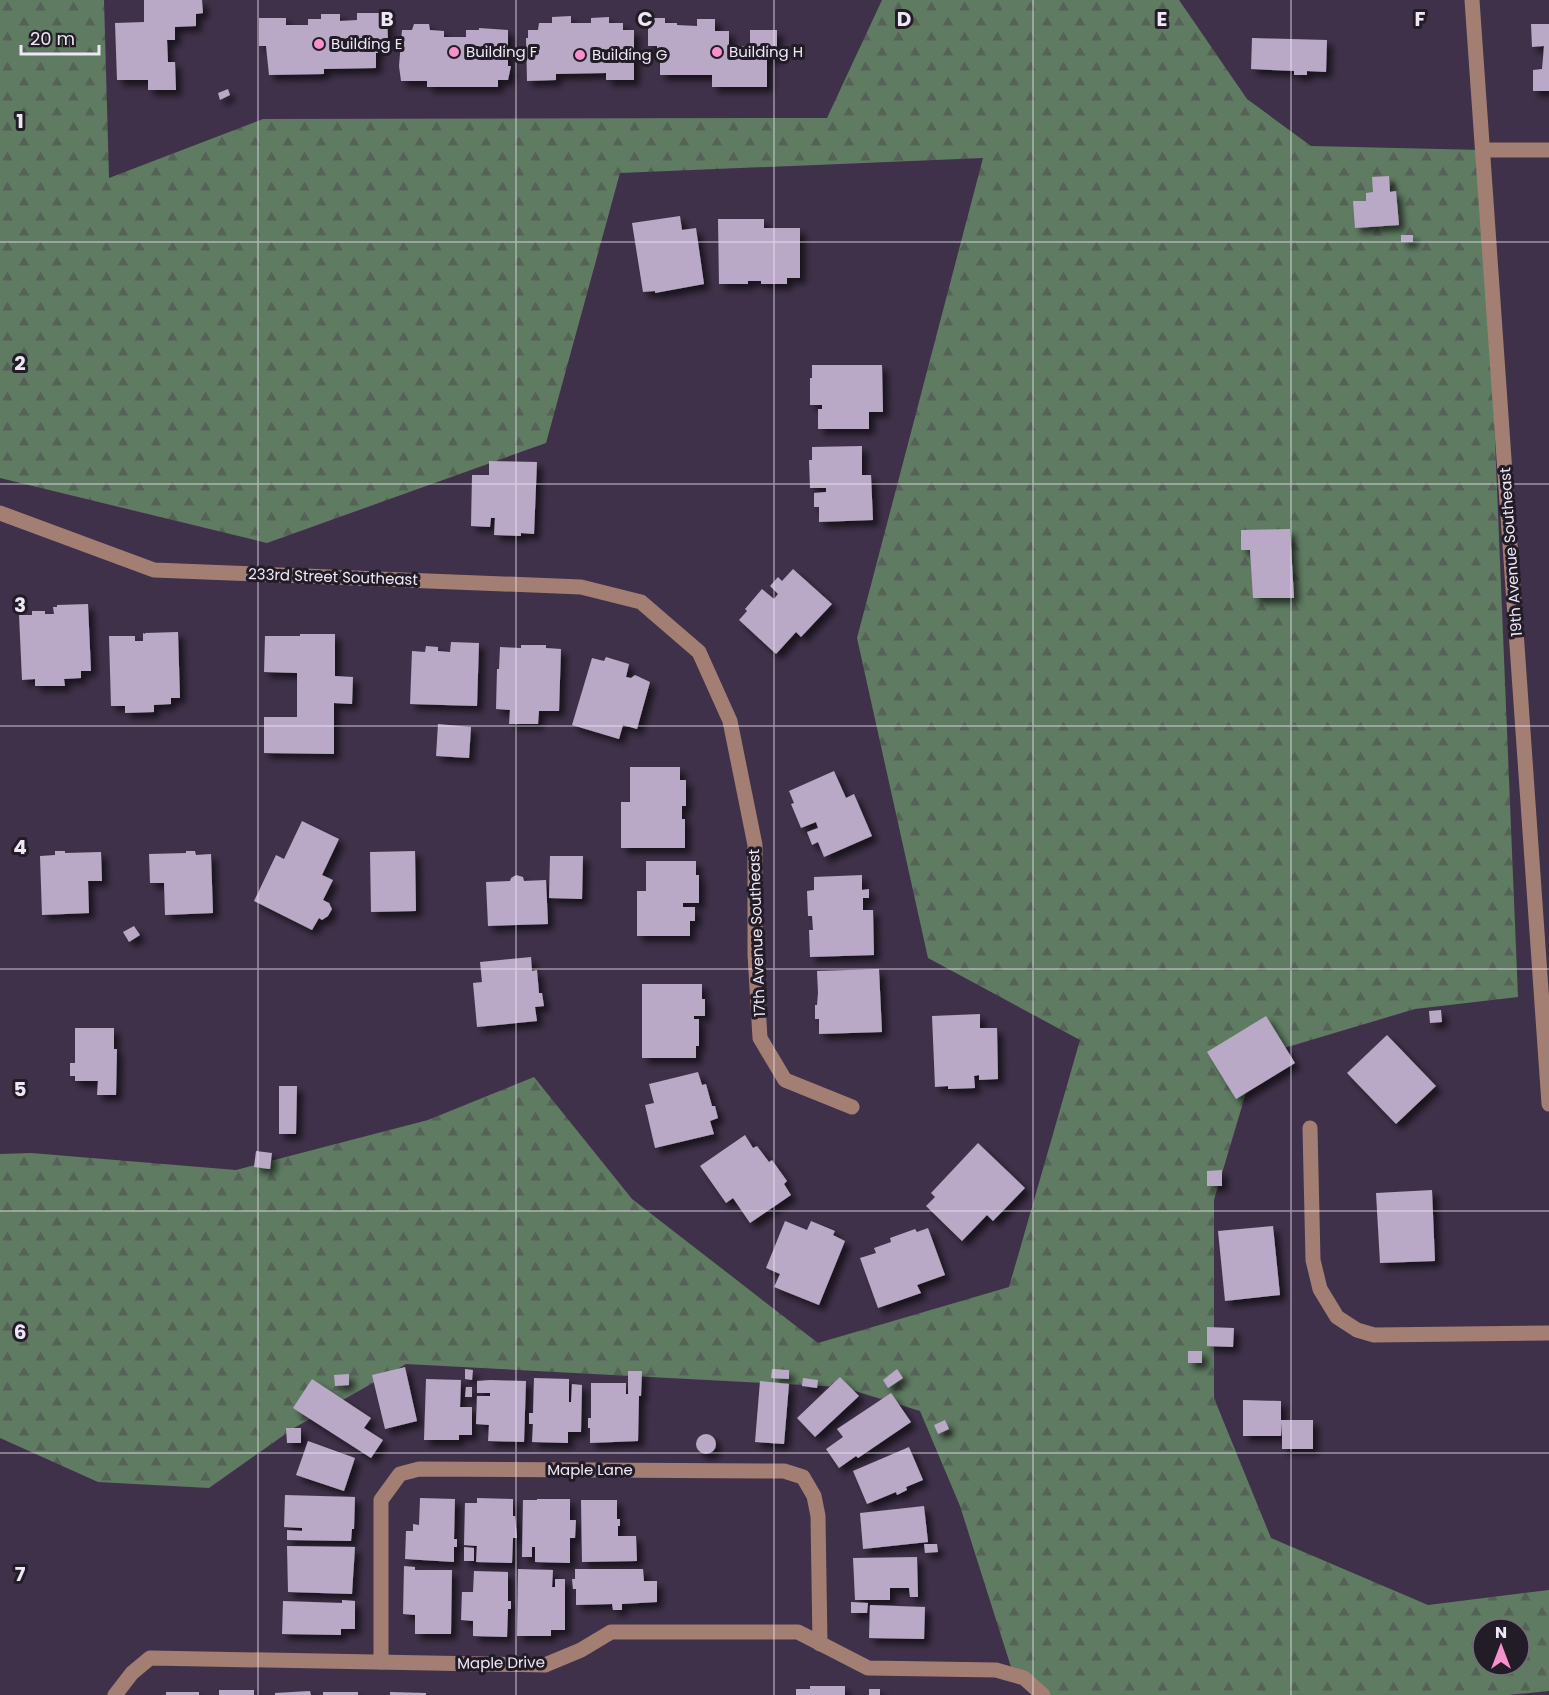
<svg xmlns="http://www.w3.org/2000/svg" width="1549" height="1695" font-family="Poppins,sans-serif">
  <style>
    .forest { fill: url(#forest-firs); fill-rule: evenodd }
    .building { fill: #b9a9c6; filter: url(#shadow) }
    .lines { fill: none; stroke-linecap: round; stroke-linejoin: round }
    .minor { stroke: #a37e73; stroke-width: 15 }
    .grid { fill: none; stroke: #efe7f6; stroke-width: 1.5; stroke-opacity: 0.55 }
    .poi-dot { fill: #f890cb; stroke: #221c27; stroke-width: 2 }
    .labels { text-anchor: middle; stroke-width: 6; stroke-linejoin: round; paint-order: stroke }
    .poi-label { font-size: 15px; fill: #efe7f6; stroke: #221c27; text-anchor: start }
    .street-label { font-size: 15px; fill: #efe7f6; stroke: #221c27 }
    .grid-label { font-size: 20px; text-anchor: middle; font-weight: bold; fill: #efe7f6; stroke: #221c27; stroke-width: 6; stroke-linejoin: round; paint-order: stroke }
  </style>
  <defs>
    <pattern id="forest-firs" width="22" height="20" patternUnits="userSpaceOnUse" patternTransform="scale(1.5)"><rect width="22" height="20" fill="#5f7b62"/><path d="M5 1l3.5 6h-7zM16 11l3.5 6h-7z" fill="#556357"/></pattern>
    <filter id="shadow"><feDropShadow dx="5.5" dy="5.5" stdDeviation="3" flood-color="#0009"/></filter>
  </defs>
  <rect width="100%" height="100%" fill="#3f3149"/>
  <!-- forest -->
  <path class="forest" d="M0,0H104L109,178L263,119L827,118L882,0H1179L1247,99L1311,146L1483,150L1518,997L1415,1009L1257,1056L1214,1200V1398L1271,1538L1428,1605L1549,1590V1691L1507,1695H1047L1011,1667L960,1506L920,1411L842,1387L406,1364L294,1428L209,1488L98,1482L0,1438V1154L31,1153L236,1170L428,1120L534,1077L632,1199L818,1343L1009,1287L1080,1040L928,958L857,638L983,158L620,173L546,443L267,543L0,478ZM1483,1629H1519V1665H1483Z"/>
  <!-- building -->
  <g class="building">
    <polygon points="144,0 202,0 203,13 196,14 196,26 175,27 175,40 167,40 168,62 175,62 176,90 148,90 148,80 117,80 115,23 144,22"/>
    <polygon points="357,13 387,13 388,41 378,41 378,53 376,53 376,68 324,69 324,74 269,75 266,46 259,46 259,18 286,18 286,25 308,25 308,19 321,19 321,14 340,14 340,21 357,20"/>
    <polygon points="571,16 571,23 591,23 591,18 609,17 609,23 623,23 623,30 634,30 634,80 606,80 606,73 556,74 556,80 527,81 526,38 528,38 528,30 538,30 539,23 552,23 552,17"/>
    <polygon points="648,18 665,18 665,23 677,23 677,25 697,26 697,19 715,19 715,31 729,31 729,46 750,46 750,30 777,30 777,58 767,58 767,87 712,87 712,75 660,75 660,60 657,60 657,46 648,46"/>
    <polygon points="414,24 429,24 430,30 444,31 444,37 466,37 466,30 479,30 479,28 508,30 508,66 511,66 508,80 498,80 498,87 427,87 427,81 401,81 399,66 402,30 412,30"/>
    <polygon points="1531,24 1549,24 1549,91 1533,91 1533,70 1542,69 1544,46 1532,47"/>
    <polygon points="1252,38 1327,40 1326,72 1307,71 1307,75 1294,75 1294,71 1251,69"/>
    <polygon points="228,89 230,95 220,100 218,93"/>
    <polygon points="1389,176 1390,192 1396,191 1399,225 1355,228 1353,201 1366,201 1366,193 1373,192 1372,177"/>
    <polygon points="680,216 682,230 696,228 704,284 655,293 655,291 643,292 632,223"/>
    <polygon points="718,219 764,219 764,228 800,228 800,278 787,278 787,284 761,284 761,281 748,281 748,284 719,284"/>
    <rect x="1401" y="235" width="12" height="7"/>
    <polygon points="812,365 882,365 883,412 869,412 869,429 818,429 818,409 822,409 822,405 810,405 810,378 812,378"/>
    <polygon points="862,446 862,475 871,475 873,520 819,522 819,507 814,507 814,493 826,492 826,488 810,488 809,460 812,460 812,447"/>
    <polygon points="489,461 537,462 534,534 521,533 521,536 494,535 495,518 491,518 490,527 471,526 472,475 489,475"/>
    <polygon points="1290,529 1294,598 1253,598 1250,550 1241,550 1241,530"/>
    <polygon points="793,569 832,604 801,637 796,632 776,654 739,620 747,611 745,609 762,589 774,599 778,594 770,586 778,577 782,581"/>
    <polygon points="88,604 91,671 81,671 81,678 64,679 65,686 35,686 35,679 22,680 19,615 32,615 32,611 45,611 45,614 54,614 53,607 57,607 57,605"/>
    <polygon points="178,632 180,698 171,698 171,704 154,705 154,712 125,713 125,706 111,706 109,636 135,636 135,641 143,641 143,633 145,634 145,633"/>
    <polygon points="300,634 335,634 335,676 353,677 352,704 334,703 334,754 264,753 264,717 297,717 297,673 264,672 265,636 300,636"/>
    <polygon points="451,642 479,643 477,706 410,704 412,651 425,652 426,646 438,647 438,651 450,652"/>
    <polygon points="521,645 546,645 546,648 561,649 559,711 539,711 538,724 509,724 510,710 496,709 497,669 499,669 500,647 521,648"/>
    <polygon points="606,657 629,664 626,677 631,678 635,675 650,682 637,729 623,725 619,739 572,725 592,658 604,661"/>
    <polygon points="438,724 471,727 469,758 436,756"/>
    <polygon points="630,767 680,767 680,780 686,780 686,806 682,806 682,819 685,819 685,848 621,848 621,802 630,802"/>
    <polygon points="834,771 846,798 854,794 872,836 824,857 818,842 812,845 807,832 818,828 816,822 801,828 791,804 794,803 789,791"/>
    <polygon points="302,821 339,839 322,875 333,880 323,900 329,903 332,909 328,916 322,920 319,918 312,930 254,901 276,855 284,859"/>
    <polygon points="55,851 65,851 65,853 101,852 102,881 88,881 89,913 42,915 40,856 55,855"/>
    <polygon points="186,851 195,851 196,855 211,854 213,913 165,915 164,883 150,883 149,854 186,853"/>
    <polygon points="415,851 416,911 371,912 370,852"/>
    <polygon points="550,856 583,856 582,899 549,898"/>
    <polygon points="646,861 696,861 696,875 699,875 699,903 683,903 683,907 695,907 695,921 690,921 690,936 637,936 637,891 646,891"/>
    <polygon points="516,875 523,877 524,881 546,880 548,924 488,926 486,882 510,881 511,878"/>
    <polygon points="862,875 862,890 869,889 869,898 863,898 863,910 873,910 874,955 810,957 809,930 813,930 812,916 808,916 807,891 814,890 814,877"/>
    <polygon points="134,926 140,935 129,942 123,932"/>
    <polygon points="531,957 532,971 537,970 539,993 542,993 544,1006 535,1007 537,1021 477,1027 473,983 482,982 480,962"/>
    <polygon points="879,969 882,1032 819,1034 819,1019 815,1019 815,1005 817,1005 818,993 817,971"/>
    <polygon points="642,984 702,984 702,999 705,999 705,1016 694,1016 694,1019 699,1019 699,1046 696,1046 696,1058 642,1058"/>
    <polygon points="1441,1010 1442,1022 1430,1023 1429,1011"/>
    <polygon points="980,1014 980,1028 997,1028 998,1079 979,1080 979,1075 974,1076 975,1088 948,1089 948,1086 935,1087 932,1016"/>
    <polygon points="1266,1016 1295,1063 1236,1099 1207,1052"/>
    <polygon points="75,1028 114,1028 114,1049 117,1049 116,1095 97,1095 98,1081 75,1081 75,1076 70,1076 70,1063 75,1063"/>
    <polygon points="1387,1035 1436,1086 1396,1124 1347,1073"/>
    <polygon points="698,1072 702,1085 706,1084 712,1106 715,1106 718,1118 710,1121 714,1134 655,1148 645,1105 654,1103 649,1084"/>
    <polygon points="279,1086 297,1086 296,1134 279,1134"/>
    <polygon points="745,1135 753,1148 757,1146 769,1162 772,1160 787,1181 784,1184 791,1195 750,1223 733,1198 726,1203 700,1166"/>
    <polygon points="978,1143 1025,1188 993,1221 987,1215 962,1241 926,1206 935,1197 931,1193"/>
    <polygon points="256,1151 272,1153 270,1169 254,1167"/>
    <polygon points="1222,1170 1222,1186 1207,1186 1207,1171"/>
    <polygon points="1432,1190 1435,1261 1380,1263 1376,1193"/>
    <polygon points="785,1221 807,1230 811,1221 835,1231 833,1235 845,1241 819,1305 774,1287 780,1274 766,1268"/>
    <polygon points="1273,1226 1280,1295 1225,1301 1218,1231"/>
    <polygon points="928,1228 945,1275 917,1285 921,1293 878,1308 860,1258 876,1253 874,1248 891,1242 890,1238 915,1229 917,1232"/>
    <polygon points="1207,1327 1234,1328 1233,1347 1207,1346"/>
    <rect x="1188" y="1351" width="14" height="12"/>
    <polygon points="405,1367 417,1421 385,1429 372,1375"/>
    <polygon points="465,1369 473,1370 472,1380 465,1379"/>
    <polygon points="772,1369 789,1370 789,1379 771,1378"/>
    <polygon points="897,1369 903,1378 888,1388 883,1380"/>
    <polygon points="628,1371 642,1371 641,1396 639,1396 638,1441 590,1443 590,1428 588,1428 588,1418 591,1418 591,1383 626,1383 626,1394 628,1394"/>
    <polygon points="349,1374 349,1385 335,1386 334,1375"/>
    <polygon points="840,1377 859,1396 815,1437 797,1418"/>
    <polygon points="534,1378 569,1379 569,1402 571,1402 572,1384 582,1385 581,1432 568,1432 568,1443 532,1442 533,1424 529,1424 529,1413 533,1413"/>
    <polygon points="803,1378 818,1380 817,1388 802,1386"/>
    <polygon points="312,1379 371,1418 364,1428 383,1440 371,1458 293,1408"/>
    <polygon points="426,1379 461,1380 460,1407 472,1407 472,1435 459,1435 459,1440 424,1440"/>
    <polygon points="490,1380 526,1381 524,1442 488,1441 489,1425 476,1424 477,1396 490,1396 490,1393 477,1393 477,1381"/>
    <polygon points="760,1381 789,1384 784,1444 755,1442"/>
    <polygon points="466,1387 472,1387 472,1397 465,1397"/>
    <polygon points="891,1393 911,1422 858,1458 856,1456 839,1468 826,1449 843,1437 837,1429"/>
    <polygon points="1243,1400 1281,1401 1281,1420 1313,1420 1313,1449 1282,1449 1282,1422 1281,1436 1243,1436"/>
    <polygon points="945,1420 949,1429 938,1434 934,1425"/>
    <polygon points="286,1428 301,1428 301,1443 287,1443"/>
    <circle cx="706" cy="1444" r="10"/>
    <polygon points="308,1441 355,1458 344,1491 296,1475"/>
    <polygon points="909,1447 923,1480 906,1487 907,1490 897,1495 896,1492 867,1504 853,1471"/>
    <polygon points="285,1495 355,1497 354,1529 352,1529 351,1541 287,1540 287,1530 302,1531 302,1528 284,1527"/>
    <polygon points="420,1498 455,1499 454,1539 457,1539 457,1547 454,1547 454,1562 405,1559 406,1531 413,1531 413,1524 419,1525"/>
    <polygon points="477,1498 513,1499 513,1516 515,1516 517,1538 513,1538 512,1563 476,1562 477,1546 464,1545 465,1503 477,1503"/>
    <polygon points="537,1499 570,1499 570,1520 576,1520 575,1538 570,1538 570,1563 535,1562 535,1547 532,1547 532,1557 522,1557 523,1500 537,1500"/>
    <polygon points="581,1500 617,1500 617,1519 620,1519 620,1526 618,1526 618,1536 636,1536 637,1561 582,1562"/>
    <polygon points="924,1506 928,1542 863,1549 860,1513"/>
    <polygon points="924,1544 937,1544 938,1552 925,1553"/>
    <polygon points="287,1546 355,1547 352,1594 288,1592"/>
    <polygon points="464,1547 474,1548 474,1561 464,1561"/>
    <polygon points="917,1557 918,1597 910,1597 909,1588 890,1588 890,1600 855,1600 853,1558"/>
    <polygon points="404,1566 415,1567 415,1570 452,1570 451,1634 415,1634 415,1615 403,1614"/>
    <polygon points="518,1569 553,1570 552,1587 555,1587 555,1579 565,1579 565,1630 551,1630 551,1636 517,1636"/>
    <polygon points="575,1569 643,1569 644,1581 657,1581 657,1602 622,1604 622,1610 613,1610 612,1604 576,1605 576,1589 573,1589 572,1579 575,1579"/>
    <polygon points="474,1571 508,1572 508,1601 511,1601 511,1609 508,1609 507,1637 473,1636 473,1621 461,1620 462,1592 473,1592"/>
    <polygon points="342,1600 355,1601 355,1629 341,1629 341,1635 282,1634 283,1601 342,1603"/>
    <polygon points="851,1602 868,1603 867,1613 851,1613"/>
    <polygon points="870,1605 925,1607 924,1639 869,1638"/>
    <polygon points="810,1686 845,1686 845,1695 796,1695 796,1689 810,1689"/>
    <rect x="869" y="1689" width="11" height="6"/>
    <rect x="219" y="1690" width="35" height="5"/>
    <polygon points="310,1691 311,1695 275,1695 275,1693"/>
    <rect x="166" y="1692" width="33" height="3"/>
    <rect x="323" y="1692" width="35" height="3"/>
    <polygon points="390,1692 426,1693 426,1695 390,1695"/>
  </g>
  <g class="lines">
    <!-- minor -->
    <g class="minor">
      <polyline points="1472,0 1549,1104"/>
      <polyline points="1483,150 1549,150"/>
      <polyline points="0,513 154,570 581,587 641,602 699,652 730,721 755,845 755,954 760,1038 785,1080 852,1107"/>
      <polyline points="1310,1128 1313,1260 1320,1289 1337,1317 1357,1330 1374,1335 1549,1333"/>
      <polyline points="381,1662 381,1500 400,1474 419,1469 784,1471 803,1477 814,1496 818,1516 820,1644"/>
      <polyline points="115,1695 132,1673 150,1658 545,1665 581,1650 611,1632 798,1632 868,1668 996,1670 1024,1678 1043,1695"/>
    </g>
  </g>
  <!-- grid -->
  <path class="grid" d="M258,0V1695M516,0V1695M774,0V1695M1033,0V1695M1291,0V1695M0,242H1549M0,484H1549M0,726H1549M0,969H1549M0,1211H1549M0,1453H1549"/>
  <!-- markers -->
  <g class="poi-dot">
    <circle cx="319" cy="44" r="6"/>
    <circle cx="454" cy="52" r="6"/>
    <circle cx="717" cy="52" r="6"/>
    <circle cx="580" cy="55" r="6"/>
  </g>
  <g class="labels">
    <!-- poi labels -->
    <g class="poi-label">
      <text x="331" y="49">Building E</text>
      <text x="466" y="57">Building F</text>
      <text x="729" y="57">Building H</text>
      <text x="592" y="60">Building G</text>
    </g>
    <!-- street labels -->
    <g class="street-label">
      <text transform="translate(1511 552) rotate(-94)" y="5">19th Avenue Southeast</text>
      <text transform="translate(333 577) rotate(2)" y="5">233rd Street Southeast</text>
      <text transform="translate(757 933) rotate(-92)" y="5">17th Avenue Southeast</text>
      <text x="590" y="1475">Maple Lane</text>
      <text transform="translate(501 1663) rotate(-1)" y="5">Maple Drive</text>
    </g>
  </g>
  <g class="grid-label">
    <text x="387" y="26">B</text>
    <text x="645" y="26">C</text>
    <text x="904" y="26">D</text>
    <text x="1162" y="26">E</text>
    <text x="1420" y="26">F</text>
    <text x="20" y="128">1</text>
    <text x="20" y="370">2</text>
    <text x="20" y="612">3</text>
    <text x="20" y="854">4</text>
    <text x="20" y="1096">5</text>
    <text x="20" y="1339">6</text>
    <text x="20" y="1581">7</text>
  </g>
  <!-- north arrow -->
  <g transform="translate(1501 1647)"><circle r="28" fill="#221c27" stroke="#746d7a" stroke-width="1.5"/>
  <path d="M0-4.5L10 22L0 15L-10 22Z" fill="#f890cb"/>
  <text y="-9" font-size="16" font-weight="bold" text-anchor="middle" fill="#efe7f6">N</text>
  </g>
  <!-- scale -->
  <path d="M21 45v9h78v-9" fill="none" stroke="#efe7f6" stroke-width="3"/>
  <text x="30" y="45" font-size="18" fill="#efe7f6" stroke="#221c27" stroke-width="4.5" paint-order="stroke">20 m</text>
</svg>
